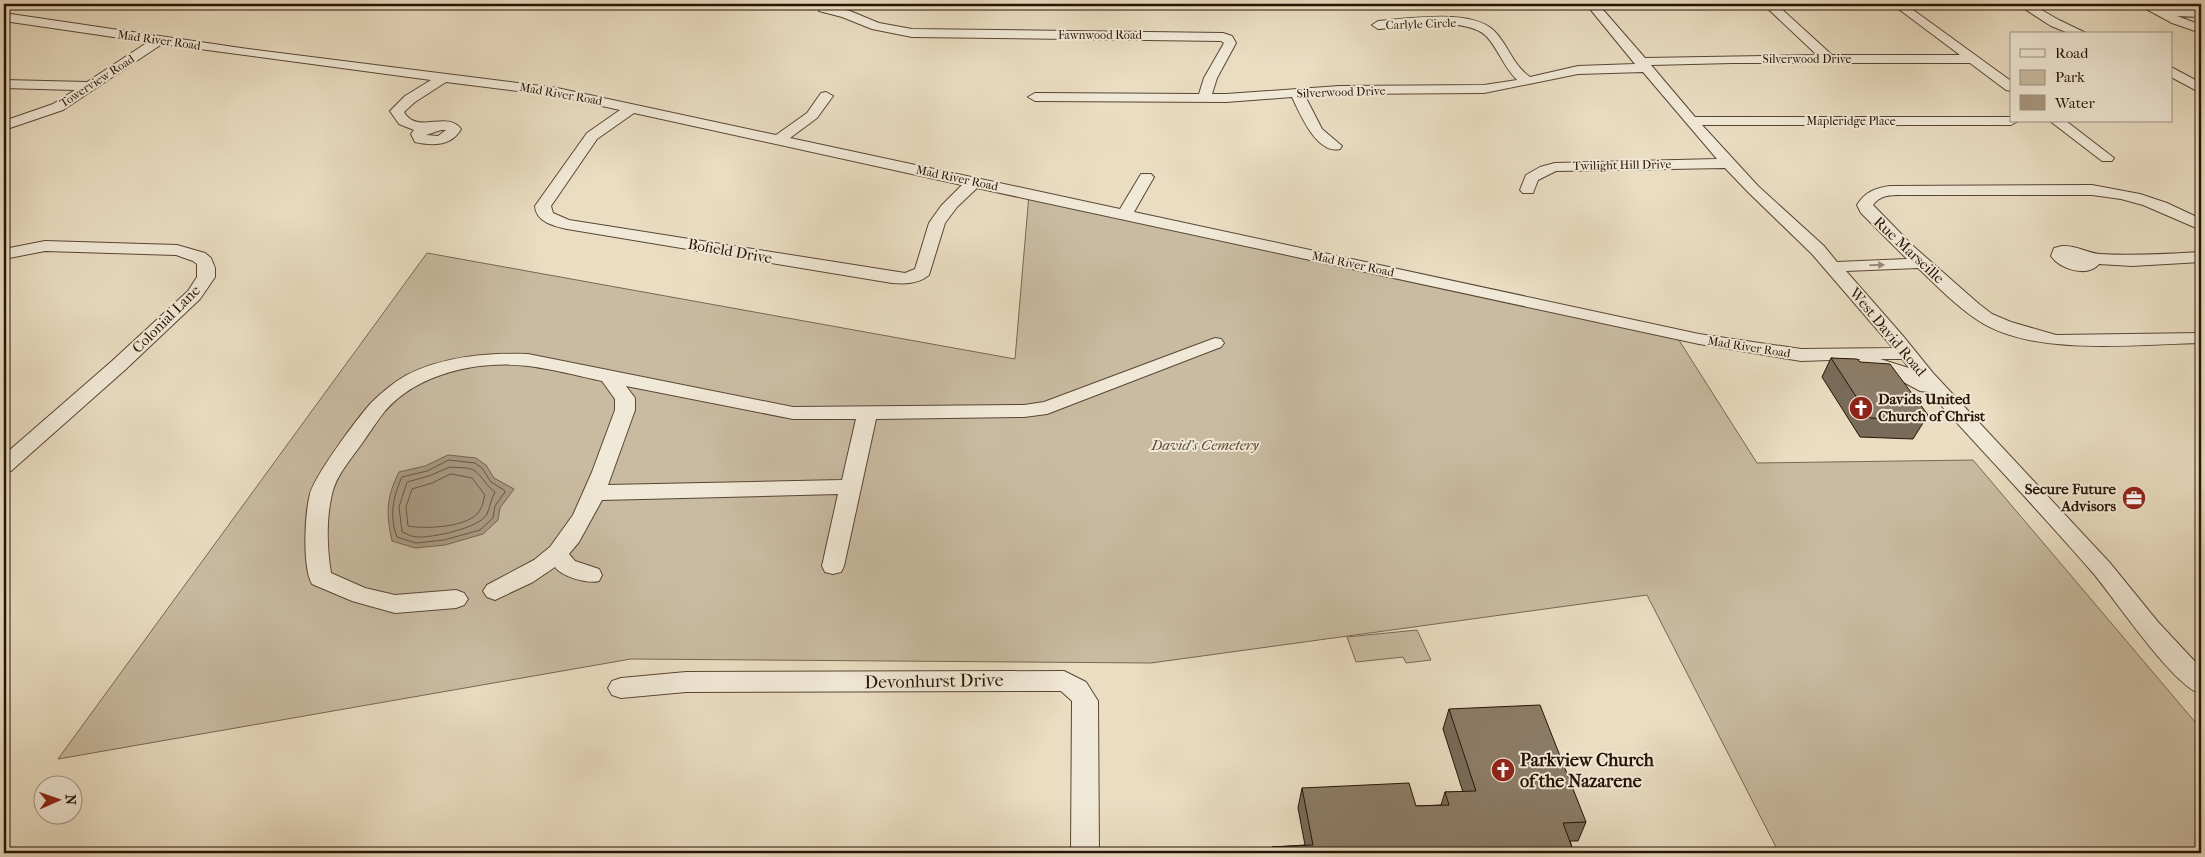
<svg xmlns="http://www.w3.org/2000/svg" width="2205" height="857" font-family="'IM FELL French Canon',serif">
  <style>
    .green { fill: #c9bba2; stroke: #786753 }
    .water { fill: #a89881; stroke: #74634f }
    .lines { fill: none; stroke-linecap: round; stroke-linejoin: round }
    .shore { stroke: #685642; stroke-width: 1 }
    .minor-casing { stroke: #584634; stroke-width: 2 }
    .minor { fill: #f1e9d7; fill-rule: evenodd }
    .wall { fill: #786b59; stroke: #271304 }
    .building { fill: #8c7c67; stroke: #271304 }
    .oneway { fill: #968978 }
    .labels { text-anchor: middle; stroke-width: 4; stroke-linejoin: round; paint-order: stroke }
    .far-street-label { font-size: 12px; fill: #271304; stroke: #f1e9d7 }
    .street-label { font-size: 15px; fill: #271304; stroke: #f1e9d7 }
    .poi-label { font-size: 15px; font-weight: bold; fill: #271304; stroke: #f1e9d7; text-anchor: start }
    .park-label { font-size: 15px; font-style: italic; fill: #604e3b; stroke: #f1e9d7 }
    .near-street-label { font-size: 18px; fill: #271304; stroke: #f1e9d7 }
    .near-poi-label { font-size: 18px; font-weight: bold; fill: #271304; stroke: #f1e9d7; text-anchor: start }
  </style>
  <rect width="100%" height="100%" fill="#eaddc2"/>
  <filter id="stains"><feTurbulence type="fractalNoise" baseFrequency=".004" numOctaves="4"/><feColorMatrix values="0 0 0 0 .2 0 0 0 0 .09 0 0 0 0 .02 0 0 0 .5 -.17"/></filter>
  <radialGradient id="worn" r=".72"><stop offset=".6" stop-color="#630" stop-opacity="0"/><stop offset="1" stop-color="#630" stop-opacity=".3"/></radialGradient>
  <!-- green -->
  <g class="green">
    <polygon points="1029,194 1675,334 1757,463 1973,460 2201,729 2201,853 1779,853 1647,595 1151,663 631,659 58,759 427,253 1015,359"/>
    <polygon points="1417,630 1431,660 1406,663 1403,657 1356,662 1347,637"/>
  </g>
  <!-- water -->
  <path class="water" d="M448,455L476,458L486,465L494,478L514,489L500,508L498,520L483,534L445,545L415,548L392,541C386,513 386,498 399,472L425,466Z"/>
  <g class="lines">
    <!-- shore -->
    <g class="shore">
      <path d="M449,460L475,463L482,468L491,482L504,490L505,492L495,506L493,518L480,530L444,540L416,543L397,537C389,516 393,497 402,477L427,471Z"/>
      <path d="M450,467C457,468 465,467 471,469C479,471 486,486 495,492C491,499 490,507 487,514C480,528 432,538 417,537C412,537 407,534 402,532L399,507L407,482L429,476Z"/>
      <path d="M451,474L472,478L485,495C483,500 483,506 480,510C470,528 425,529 408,526L406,507L412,489L432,483Z"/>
    </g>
    <!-- minor casing -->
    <g class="minor-casing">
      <g id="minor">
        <path d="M817,4H829V6L850,11L879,23L912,29L1223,33L1232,36L1236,43L1217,78L1212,94H1226L1339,86L1484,85L1517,80C1504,67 1499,51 1488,38C1469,15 1405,27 1378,29L1372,25L1378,21C1408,19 1476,7 1497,34C1509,48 1514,66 1530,77L1578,66L1635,64L1586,4H1598L1645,58L1817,55L1763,4H1776L1832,55H1960L1892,4H1905L2011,81V91L2006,90L1970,63H1732L1651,65L1695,117H2011V121H2018L2011,125H1702L1758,186L1824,246L1837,262L1907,259L1861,213L1857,205C1865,192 1875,188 1890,186L2092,185L2140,194L2167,203L2201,219V230L2143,205L2121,199L2092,195H1901C1890,195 1880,195 1873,205L1913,246L1979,304L1992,314L2011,322L2056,335L2201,333V343C2137,344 2034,357 1979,321C1957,307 1937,286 1918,268L1846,271L1903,336L1933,373L2110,563L2158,622L2201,668V694C2173,686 2115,599 2093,573C2040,512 1984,453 1929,392L1920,391L1885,372L1860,367L1858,363L1860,359L1801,361L1699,344L977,188L957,207L945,223L929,275C918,284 905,284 892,283L567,229C554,226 536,222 535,206L587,133L620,110L557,96L446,82L415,102L404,112C417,135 447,110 461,129C452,146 432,146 415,142L411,134L414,130L399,124L390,111L405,96L431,80L162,44L63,110L4,130V121L53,104L75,90L4,88V80L87,82L148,42L4,21V13L241,48L557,88L776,135L807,113L821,93L826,92L833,96L817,118L790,138L1120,209L1141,174H1151L1154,177L1134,212L1699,334L1801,349L1893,348L1812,254L1748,192L1725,168L1556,171L1538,180L1533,193H1523L1520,190L1526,175L1540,167L1555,163L1717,159L1643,72L1578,74L1484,93L1339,94L1305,96L1322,129L1342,146L1340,149C1317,155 1300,114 1292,97L1226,102L1035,101L1028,97L1035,93L1199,94L1204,78L1224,43L1221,41L912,37L872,29L842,17L819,11ZM634,113L962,185L941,206L929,223L915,269L905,273L569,220L553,213L551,206L597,139ZM441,130H446L438,136L426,135ZM1880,359H1902L1909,368Z"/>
        <polygon points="2017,4 2031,4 2059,20 2088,34 2071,34 2051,26"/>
        <polygon points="2137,4 2152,4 2164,10 2201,9 2201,17 2177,16 2201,25 2201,33 2172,23"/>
        <polygon points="2171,67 2201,83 2201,93 2171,77"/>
        <polygon points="2050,121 2066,121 2114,158 2112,161 2102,161"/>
        <polygon points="45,241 177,245 205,253 211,258 215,268 215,277 200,299 126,369 11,471 4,473 4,455 112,361 188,291 197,277 197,264 193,261 176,255 45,251 4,259 4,249"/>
        <path d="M2062,246C2076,245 2087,253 2100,254C2134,256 2167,254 2201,252V262L2132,266L2099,264C2087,278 2060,269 2051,256L2054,248Z"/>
        <path d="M1215,338L1221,339L1224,343L1221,347L1047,414L1024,417L876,419L844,566L841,572L833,574L825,572L822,566L838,494L602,500L579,542L569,554L575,561L599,569L602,575L599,581C588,584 562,577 555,567L533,582L495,600L487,597L483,591L487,585L534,560L550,547L573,515L592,472L615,410V399L602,381C578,376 553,369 528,366C479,360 418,373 385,411C377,421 370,432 363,442C352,458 336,475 332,494C326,519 327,548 331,573L365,588L395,595L456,590L464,593L468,599L464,605L456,608L395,613L352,601L312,584C302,566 305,513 310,494C315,475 358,417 372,402C382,392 393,383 405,376C443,356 486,353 528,354L793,407L1024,405L1044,402ZM626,386L793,419H856L842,480L608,485L635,410V398Z"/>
        <polygon points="1064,671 1086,682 1098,701 1099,853 1071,853 1072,701 1061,691 686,692 621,698 612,695 608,688 612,681 621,678 686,672"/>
      </g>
    </g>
    <!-- minor -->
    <use href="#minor" class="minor"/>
  </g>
  <!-- wall -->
  <g class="wall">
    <polygon points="1831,358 1860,362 1928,415 1913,439 1860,437 1822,377"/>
    <polygon points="1449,709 1586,822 1578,841 1570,841 1574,853 1271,853 1272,847 1305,845 1298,808 1302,788 1416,806 1441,805 1445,792 1463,792 1443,729"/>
  </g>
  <!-- building -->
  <g class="building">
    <polygon points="1831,358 1857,359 1860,362 1890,364 1928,415 1920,414 1924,420 1870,418"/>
    <polygon points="1540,705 1586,822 1563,823 1574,853 1274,853 1272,847 1313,845 1302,788 1409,783 1416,806 1449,805 1445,792 1476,791 1449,709"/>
  </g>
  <!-- one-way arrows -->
  <defs><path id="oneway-solid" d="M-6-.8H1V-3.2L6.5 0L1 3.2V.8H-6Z" transform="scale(1.25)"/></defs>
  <use class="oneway" href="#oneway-solid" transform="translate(1877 265) rotate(-2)"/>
  <!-- icons -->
  <defs>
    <g id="church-disc" transform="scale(1.25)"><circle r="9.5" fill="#8f2418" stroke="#f1e9d7"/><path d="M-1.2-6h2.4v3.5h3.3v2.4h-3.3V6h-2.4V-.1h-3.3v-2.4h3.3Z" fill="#fff"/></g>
    <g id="office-disc" transform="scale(1.25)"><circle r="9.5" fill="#8f2418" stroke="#f1e9d7"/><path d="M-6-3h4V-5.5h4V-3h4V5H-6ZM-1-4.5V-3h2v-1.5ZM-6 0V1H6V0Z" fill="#fff"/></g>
  </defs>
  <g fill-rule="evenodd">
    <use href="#church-disc" x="1861" y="408"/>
    <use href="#office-disc" x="2134" y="498"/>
    <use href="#church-disc" x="1503" y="770"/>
  </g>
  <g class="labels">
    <!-- far-street labels -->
    <g class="far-street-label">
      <text transform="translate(1421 24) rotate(-2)" y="4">Carlyle Circle</text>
      <text x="1100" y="39">Fawnwood Road</text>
      <text transform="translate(159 40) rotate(8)" y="4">Mad River Road</text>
      <text x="1807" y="63">Silverwood Drive</text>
      <text transform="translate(97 81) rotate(-33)" y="4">Towerview Road</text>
      <text transform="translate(1341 92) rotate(-2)" y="4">Silverwood Drive</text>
      <text transform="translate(561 94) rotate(10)" y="4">Mad River Road</text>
      <text x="1851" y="125">Mapleridge Place</text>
      <text transform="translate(1622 165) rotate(-1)" y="4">Twilight Hill Drive</text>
      <text transform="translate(957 178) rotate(12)" y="4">Mad River Road</text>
      <text transform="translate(1353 264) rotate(12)" y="4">Mad River Road</text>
      <text transform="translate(1749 347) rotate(9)" y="4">Mad River Road</text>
    </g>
    <!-- street labels -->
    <g class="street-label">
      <text transform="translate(1909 250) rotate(43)" y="5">Rue Marseille</text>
      <text transform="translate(730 251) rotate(10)" y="5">Bofield Drive</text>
      <text transform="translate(166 319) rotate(-45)" y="5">Colonial Lane</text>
      <text transform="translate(1888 332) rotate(50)" y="5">West David Road</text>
    </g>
    <!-- poi labels -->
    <g class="poi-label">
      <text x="1878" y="404">Davids United<tspan x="1878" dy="17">Church of Christ</tspan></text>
      <text x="2116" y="494" text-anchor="end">Secure Future<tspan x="2116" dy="17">Advisors</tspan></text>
    </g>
    <!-- park labels -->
    <g class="park-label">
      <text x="1205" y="450">David's Cemetery</text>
    </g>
    <!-- near-street labels -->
    <g class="near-street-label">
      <text transform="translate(934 681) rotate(-1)" y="6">Devonhurst Drive</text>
    </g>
    <!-- near-poi labels -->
    <g class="near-poi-label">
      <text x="1520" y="766">Parkview Church<tspan x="1520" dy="21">of the Nazarene</tspan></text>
    </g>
  </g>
  <!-- margin -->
  <rect width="2205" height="857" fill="none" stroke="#eaddc2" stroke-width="20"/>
  <rect x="5" y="5" width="2195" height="847" fill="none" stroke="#271304" stroke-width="2.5"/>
  <rect x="10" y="10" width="2185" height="837" fill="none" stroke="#271304"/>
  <!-- legend -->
  <rect x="2010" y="32" width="162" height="90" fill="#f1e9d7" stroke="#a09383"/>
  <rect x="2020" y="49" width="25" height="8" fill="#f1e9d7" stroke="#a09383"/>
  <text x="2055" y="58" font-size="15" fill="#271304">Road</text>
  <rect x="2020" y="70" width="25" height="15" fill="#c9bba2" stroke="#a09383"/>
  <text x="2055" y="82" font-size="15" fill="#271304">Park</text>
  <rect x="2020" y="95" width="25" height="15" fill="#a89881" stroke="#a09383"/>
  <text x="2055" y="108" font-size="15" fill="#271304">Water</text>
  <!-- north arrow -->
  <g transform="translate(58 800) rotate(88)"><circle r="24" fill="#f1e9d7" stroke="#a09383"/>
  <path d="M0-4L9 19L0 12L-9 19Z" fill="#8f2418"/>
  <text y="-8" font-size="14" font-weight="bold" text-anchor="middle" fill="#271304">N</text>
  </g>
  <rect width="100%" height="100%" filter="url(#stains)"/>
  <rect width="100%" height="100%" fill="url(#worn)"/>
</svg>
